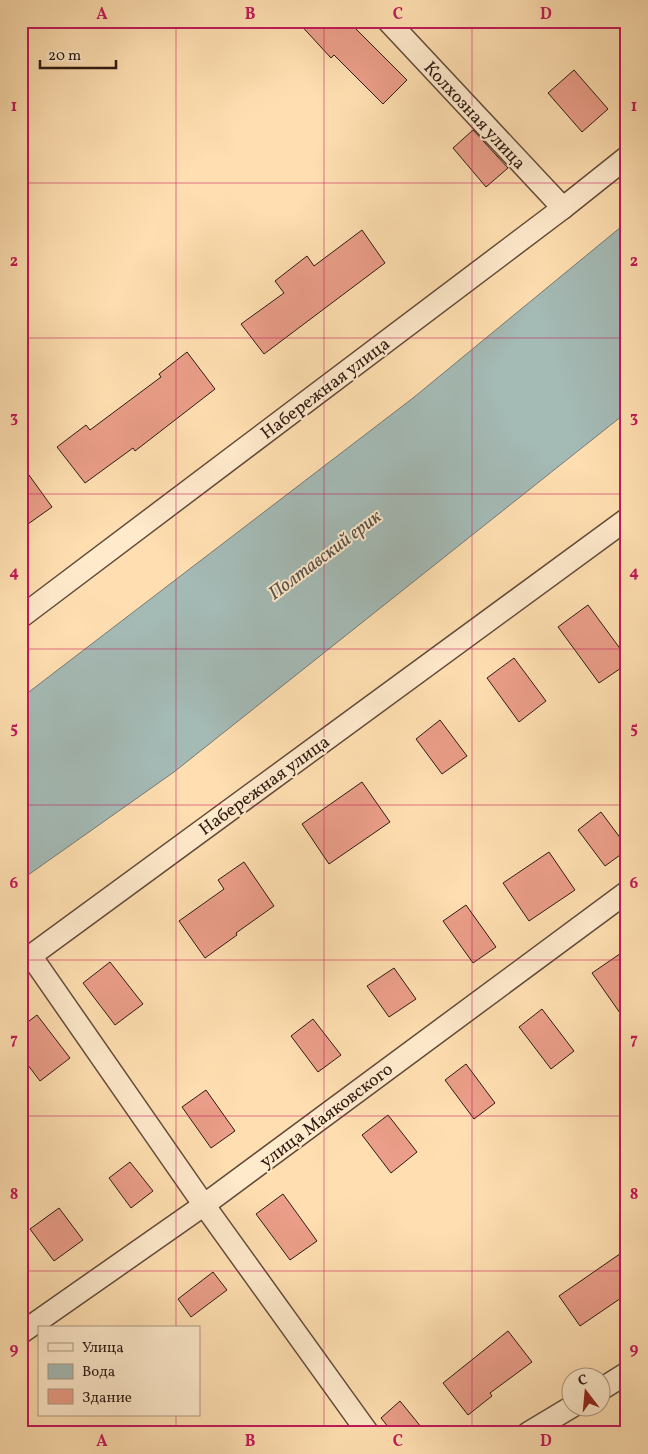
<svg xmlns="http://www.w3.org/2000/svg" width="648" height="1454" font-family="Vollkorn,serif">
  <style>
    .water { fill: #a4bab5; stroke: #757a74 }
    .building { fill: #eb9e89; stroke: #2e1a13 }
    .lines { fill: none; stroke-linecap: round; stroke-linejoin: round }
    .minor-casing { stroke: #624b3a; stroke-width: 24 }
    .minor { stroke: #ffeacc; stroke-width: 21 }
    .grid { fill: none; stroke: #c2185b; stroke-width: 1; stroke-opacity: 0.55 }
    .labels { text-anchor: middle; stroke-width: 4; stroke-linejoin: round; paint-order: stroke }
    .street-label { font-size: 18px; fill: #2e1a13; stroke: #ffeacc }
    .water-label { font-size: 19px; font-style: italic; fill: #57524c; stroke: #ffeacc }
    .neatline { fill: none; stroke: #c2185b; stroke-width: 2 }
    .grid-label { font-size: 16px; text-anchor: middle; font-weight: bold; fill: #c2185b }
  </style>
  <rect width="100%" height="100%" fill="#ffdfb1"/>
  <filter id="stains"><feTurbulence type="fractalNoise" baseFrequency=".004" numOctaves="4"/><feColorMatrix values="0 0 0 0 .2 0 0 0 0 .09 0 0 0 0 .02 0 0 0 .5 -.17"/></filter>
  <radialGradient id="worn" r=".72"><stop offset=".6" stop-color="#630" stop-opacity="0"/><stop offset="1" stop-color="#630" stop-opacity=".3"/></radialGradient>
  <!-- water -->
  <polygon class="water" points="627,222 627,412 174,772 21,880 21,698 413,398"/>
  <!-- building -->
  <g class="building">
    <polygon points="297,21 348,21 407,80 383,104 334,55 331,58"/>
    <polygon points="574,70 608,109 582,132 548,93"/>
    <polygon points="473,130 508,168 486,187 453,148"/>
    <polygon points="362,230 385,263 264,354 241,324 284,293 275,281 307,256 314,266"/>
    <polygon points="187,352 215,389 135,451 133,448 85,483 57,447 86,425 90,430 161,377 159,374"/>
    <polygon points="21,464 52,507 21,529"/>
    <polygon points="588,605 627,658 627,664 599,683 558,627"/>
    <polygon points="514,658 546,701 519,722 487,678"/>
    <polygon points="440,720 467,756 442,774 416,739"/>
    <polygon points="362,782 390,822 329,864 302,824"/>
    <polygon points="601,812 627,847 627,850 605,866 578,830"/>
    <polygon points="549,852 575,890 529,921 503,883"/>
    <polygon points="244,862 274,906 236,933 237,935 205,958 179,921 224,889 218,880"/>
    <polygon points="466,905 496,947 473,963 443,921"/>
    <polygon points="627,949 627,1023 592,973"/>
    <polygon points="110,962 143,1004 115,1025 83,983"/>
    <polygon points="394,968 416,999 389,1017 367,986"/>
    <polygon points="542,1009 574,1051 551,1069 519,1027"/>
    <polygon points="37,1015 70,1058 40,1081 21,1056 21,1027"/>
    <polygon points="313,1019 341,1055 318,1072 291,1036"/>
    <polygon points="466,1064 495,1103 474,1119 445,1080"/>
    <polygon points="206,1090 235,1131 211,1148 182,1107"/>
    <polygon points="388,1115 417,1152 391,1173 362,1135"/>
    <polygon points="130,1162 153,1191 131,1208 109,1178"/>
    <polygon points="283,1194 317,1241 290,1260 256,1214"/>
    <polygon points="59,1208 83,1240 54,1261 30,1229"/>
    <polygon points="627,1249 627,1294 580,1326 559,1296"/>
    <polygon points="213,1272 227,1290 191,1317 178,1299"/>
    <polygon points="508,1331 532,1362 490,1393 492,1396 468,1415 443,1383"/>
    <polygon points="400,1401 426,1433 393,1433 381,1418"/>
  </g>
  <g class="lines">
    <!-- minor casing -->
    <g class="minor-casing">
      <g id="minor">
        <polyline points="388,21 563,208"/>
        <polyline points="21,617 563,208 627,157"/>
        <polyline points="31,956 204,1205 368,1433"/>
        <polyline points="21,963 627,519"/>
        <polyline points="21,1333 204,1205 627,892"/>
        <polyline points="600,1390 627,1373"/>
        <polyline points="528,1433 573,1406"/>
      </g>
    </g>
    <!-- minor -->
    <use href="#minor" class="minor"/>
  </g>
  <!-- grid -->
  <path class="grid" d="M176,21V1328M324,21V1433M472,21V1433M21,183H627M21,338H627M21,494H627M21,649H627M21,805H627M21,960H627M21,1116H627M21,1271H627M176,1415V1433"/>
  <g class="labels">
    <!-- street labels -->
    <g class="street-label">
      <text transform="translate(475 115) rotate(47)" y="6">Колхозная улица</text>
      <text transform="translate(325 388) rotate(-37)" y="6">Набережная улица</text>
      <text transform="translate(264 785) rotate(-36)" y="6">Набережная улица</text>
      <text transform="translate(326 1115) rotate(-37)" y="6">улица Маяковского</text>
    </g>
    <!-- water labels -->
    <g class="water-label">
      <text transform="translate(324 554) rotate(-37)" y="7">Полтавский ерик</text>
    </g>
  </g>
  <!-- margin -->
  <rect width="648" height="1454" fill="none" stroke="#ffdfb1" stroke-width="55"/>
  <!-- legend -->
  <rect x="38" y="1326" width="162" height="90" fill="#ffeacc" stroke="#ab9782"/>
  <rect x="48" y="1343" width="25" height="8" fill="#ffeacc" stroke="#ab9782"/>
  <text x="82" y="1352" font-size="15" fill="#2e1a13">Улица</text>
  <rect x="48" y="1364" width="25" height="15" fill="#a4bab5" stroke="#ab9782"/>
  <text x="82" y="1376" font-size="15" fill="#2e1a13">Вода</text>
  <rect x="48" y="1389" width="25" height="15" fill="#eb9e89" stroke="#ab9782"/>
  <text x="82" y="1402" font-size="15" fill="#2e1a13">Здание</text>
  <!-- north arrow -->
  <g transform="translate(586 1392) rotate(344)"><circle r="24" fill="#ffeacc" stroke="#ab9782"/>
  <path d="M0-4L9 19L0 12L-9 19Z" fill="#8f2418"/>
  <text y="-8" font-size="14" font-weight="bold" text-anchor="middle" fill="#2e1a13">С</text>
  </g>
  <!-- scale -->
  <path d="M40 60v8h76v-8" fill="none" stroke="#2e1a13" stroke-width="2.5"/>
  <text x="48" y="60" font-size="15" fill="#2e1a13" stroke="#ffeacc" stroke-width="4" paint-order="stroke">20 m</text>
  <rect x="28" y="28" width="592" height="1398" class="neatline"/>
  <g class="grid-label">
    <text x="102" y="19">A</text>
    <text x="250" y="19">B</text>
    <text x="398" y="19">C</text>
    <text x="546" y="19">D</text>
    <text x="14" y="111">1</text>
    <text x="634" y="111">1</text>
    <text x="14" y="266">2</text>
    <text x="634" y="266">2</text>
    <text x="14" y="422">3</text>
    <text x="634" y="422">3</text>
    <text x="14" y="577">4</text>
    <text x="634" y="577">4</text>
    <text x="14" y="733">5</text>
    <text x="634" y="733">5</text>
    <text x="14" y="888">6</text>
    <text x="634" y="888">6</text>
    <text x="14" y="1044">7</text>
    <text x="634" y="1044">7</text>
    <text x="14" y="1199">8</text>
    <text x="634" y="1199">8</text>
    <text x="14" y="1354">9</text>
    <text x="634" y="1354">9</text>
    <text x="102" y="1446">A</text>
    <text x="250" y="1446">B</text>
    <text x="398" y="1446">C</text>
    <text x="546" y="1446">D</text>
  </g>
  <rect width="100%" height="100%" filter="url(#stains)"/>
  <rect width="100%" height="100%" fill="url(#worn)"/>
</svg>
